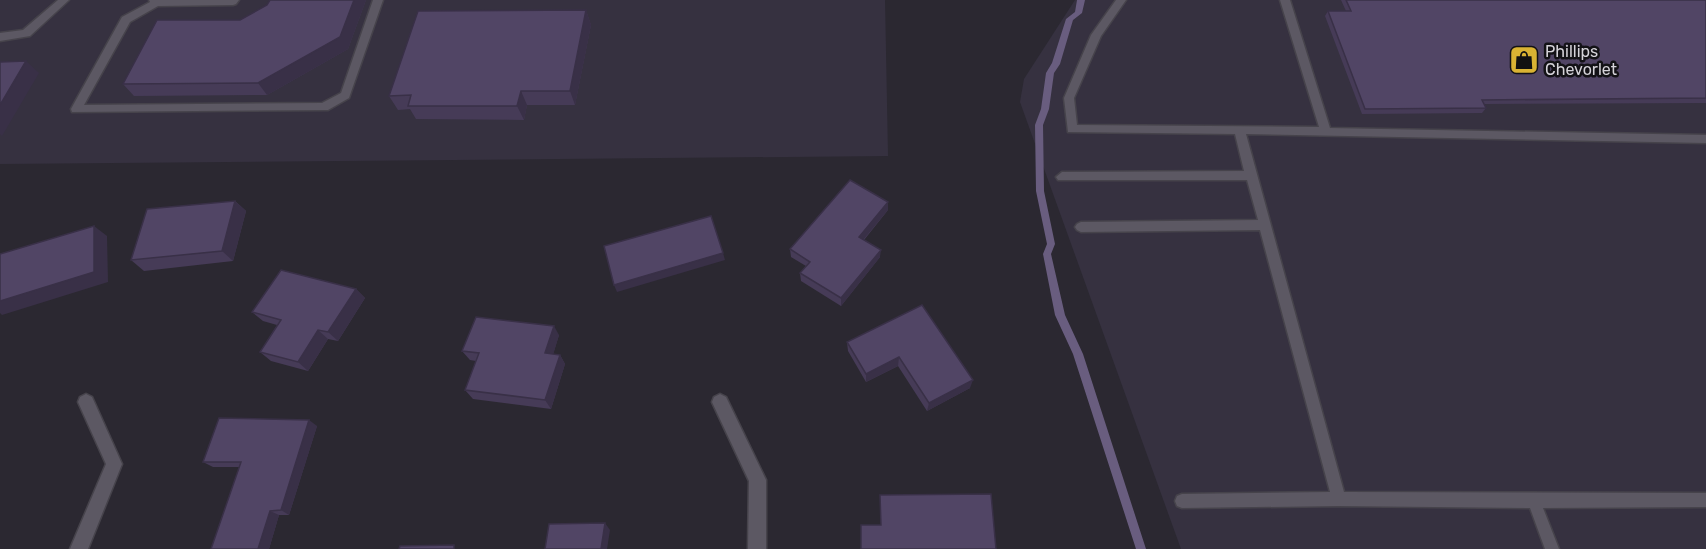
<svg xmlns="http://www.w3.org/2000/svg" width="1706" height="549" font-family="Rubik,sans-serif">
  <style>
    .built { fill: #363140 }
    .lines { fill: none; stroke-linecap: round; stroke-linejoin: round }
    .stream { fill: #695d7f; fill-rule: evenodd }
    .service-casing { stroke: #46434b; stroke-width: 3 }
    .minor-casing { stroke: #46434b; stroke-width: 3 }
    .service { fill: #5c5863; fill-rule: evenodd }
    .minor { fill: #5c5863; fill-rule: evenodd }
    .wall { fill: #463b57 }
    .shaded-wall { fill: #393047 }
    .building { fill: #514565; stroke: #393047; stroke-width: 1.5 }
    .labels { text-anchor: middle; stroke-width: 5; stroke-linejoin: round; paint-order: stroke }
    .poi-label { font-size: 16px; fill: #d5d3d9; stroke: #131216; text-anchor: start }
  </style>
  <rect width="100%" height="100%" fill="#2b2831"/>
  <!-- built -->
  <g class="built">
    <polygon points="0,0 885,0 888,156 0,164"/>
    <polygon points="1075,0 1706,0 1706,549 1181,549 1020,102 1024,79"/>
  </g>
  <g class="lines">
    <!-- stream -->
    <polygon class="stream" points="1077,0 1085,0 1082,13 1073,20 1060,64 1054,73 1049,109 1043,125 1044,191 1055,244 1051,254 1065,315 1083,354 1146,549 1136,549 1073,354 1055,315 1043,254 1047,244 1036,191 1035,125 1041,109 1046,73 1052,63 1066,19 1075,12"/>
    <!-- service casing -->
    <g class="service-casing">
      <g id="service">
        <polygon points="58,0 69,0 30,36 0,41 0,33 23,30"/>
        <polygon points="149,0 239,0 236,4 233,5 158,6 130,22 84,105 322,103 341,93 373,0 383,0 350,95 349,98 328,110 72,112 71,109 122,17 150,2"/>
        <polygon points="1116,0 1126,0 1101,36 1074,98 1077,125 1319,127 1280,0 1290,0 1330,128 1706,135 1706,143 1246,134 1344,492 1706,493 1706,507 1543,508 1559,549 1545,549 1530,508 1339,506 1182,508 1177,506 1175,501 1177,496 1182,494 1330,492 1260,230 1081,232 1077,230 1075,227 1077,224 1081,222 1258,220 1247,180 1058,180 1056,177 1062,172 1244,171 1235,134 1068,132 1064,98 1091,35"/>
      </g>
    </g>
    <!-- minor casing -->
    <g class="minor-casing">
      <g id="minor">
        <polygon points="86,394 92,397 122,464 88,549 70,549 106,464 78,402 80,397"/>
        <polygon points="720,394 726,397 766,480 766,549 748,549 749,481 712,402 714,397"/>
      </g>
    </g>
    <!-- service -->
    <use href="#service" class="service"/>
    <!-- minor -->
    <use href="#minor" class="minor"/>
  </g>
  <!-- wall -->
  <g class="wall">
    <polygon points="270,0 366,0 348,49 267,95 134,96 123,84 267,5"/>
    <polygon points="1341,0 1706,0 1706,103 1484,104 1486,108 1482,113 1362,114 1325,16 1328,11 1346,11"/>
    <polygon points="586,10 591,25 575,105 527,105 524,120 416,119 410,109 398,110 389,96"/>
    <polygon points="235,201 246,211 233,261 144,271 131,260"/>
    <polygon points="888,210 864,240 880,257 841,306 801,281 800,273 806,266 791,257 790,249"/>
    <polygon points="356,289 365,298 338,341 328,339 308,371 271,361 260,352 277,325 263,321 252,312"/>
    <polygon points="922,305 970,388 927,411 898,366 866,382 848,351 847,342"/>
    <polygon points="559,335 553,354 560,355 565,364 551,409 473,399 465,390 476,361 470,360 462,351"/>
    <polygon points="317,426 289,515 279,515 269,549 240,467 213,467 203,462"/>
  </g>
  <!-- shaded-wall -->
  <g class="shaded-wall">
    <polygon points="354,0 366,0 348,49 267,95 258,83"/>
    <polygon points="586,10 591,25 575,105 570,91"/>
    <polygon points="26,61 39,73 2,136 0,134 0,105"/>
    <polygon points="521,91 527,105 524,120 517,106"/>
    <polygon points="235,201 246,211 233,261 222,251"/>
    <polygon points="888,202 888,210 859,245 859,237"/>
    <polygon points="94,226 107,236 108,282 2,315 0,313 0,301"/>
    <polygon points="881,250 880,257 841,306 841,298"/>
    <polygon points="723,253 725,260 617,292 614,285"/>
    <polygon points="356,289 365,298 338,341 328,332"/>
    <polygon points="554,326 559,335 551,362 545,353"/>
    <polygon points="318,330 328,339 308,371 298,362"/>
    <polygon points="560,355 565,364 551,409 545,400"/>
    <polygon points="899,357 898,366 866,382 866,374"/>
    <polygon points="973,380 970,388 927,411 929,403"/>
    <polygon points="309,420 317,426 289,515 281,510"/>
    <polygon points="270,511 279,515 269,549 258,549"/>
    <polygon points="605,523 610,530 607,549 601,549"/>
  </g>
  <!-- building -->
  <g class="building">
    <polygon points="270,0 354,0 340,37 258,83 123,84 157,20 240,20 267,5"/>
    <polygon points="1346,0 1706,0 1706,98 1482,100 1486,108 1365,109 1328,11 1351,11"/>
    <polygon points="586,10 570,91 521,91 517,106 408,106 411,95 389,96 418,11"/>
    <polygon points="26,61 0,105 0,62"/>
    <polygon points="850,180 888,202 859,237 881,250 841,298 800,273 810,262 790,249"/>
    <polygon points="235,201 222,251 131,260 147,209"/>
    <polygon points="711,216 723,253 614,285 604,246"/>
    <polygon points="94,226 94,272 0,301 0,254"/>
    <polygon points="281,270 356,289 328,332 318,330 298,362 260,352 281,320 252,312"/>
    <polygon points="922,305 973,380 929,403 899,357 866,374 847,342"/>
    <polygon points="476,317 554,326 545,353 560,355 545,400 465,390 479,353 462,351"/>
    <polygon points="219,418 309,420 281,510 270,511 258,549 211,549 241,462 203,462"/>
    <polygon points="991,494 996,549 861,549 861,525 881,525 880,495"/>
    <polygon points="605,523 601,549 545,549 549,524"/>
    <polygon points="454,545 454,549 399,549 400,546"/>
  </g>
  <!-- icons -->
  <defs>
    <g id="shop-square" transform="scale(1.5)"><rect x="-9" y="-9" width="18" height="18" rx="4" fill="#dab333" stroke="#131216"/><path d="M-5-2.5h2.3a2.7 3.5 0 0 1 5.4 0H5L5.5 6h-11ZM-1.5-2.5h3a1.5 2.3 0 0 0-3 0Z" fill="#111"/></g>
  </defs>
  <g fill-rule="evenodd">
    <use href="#shop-square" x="1524" y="60"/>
  </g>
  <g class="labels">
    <!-- poi labels -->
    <g class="poi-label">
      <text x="1545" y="57">Phillips<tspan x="1545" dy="18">Chevorlet</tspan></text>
    </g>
  </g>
</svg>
